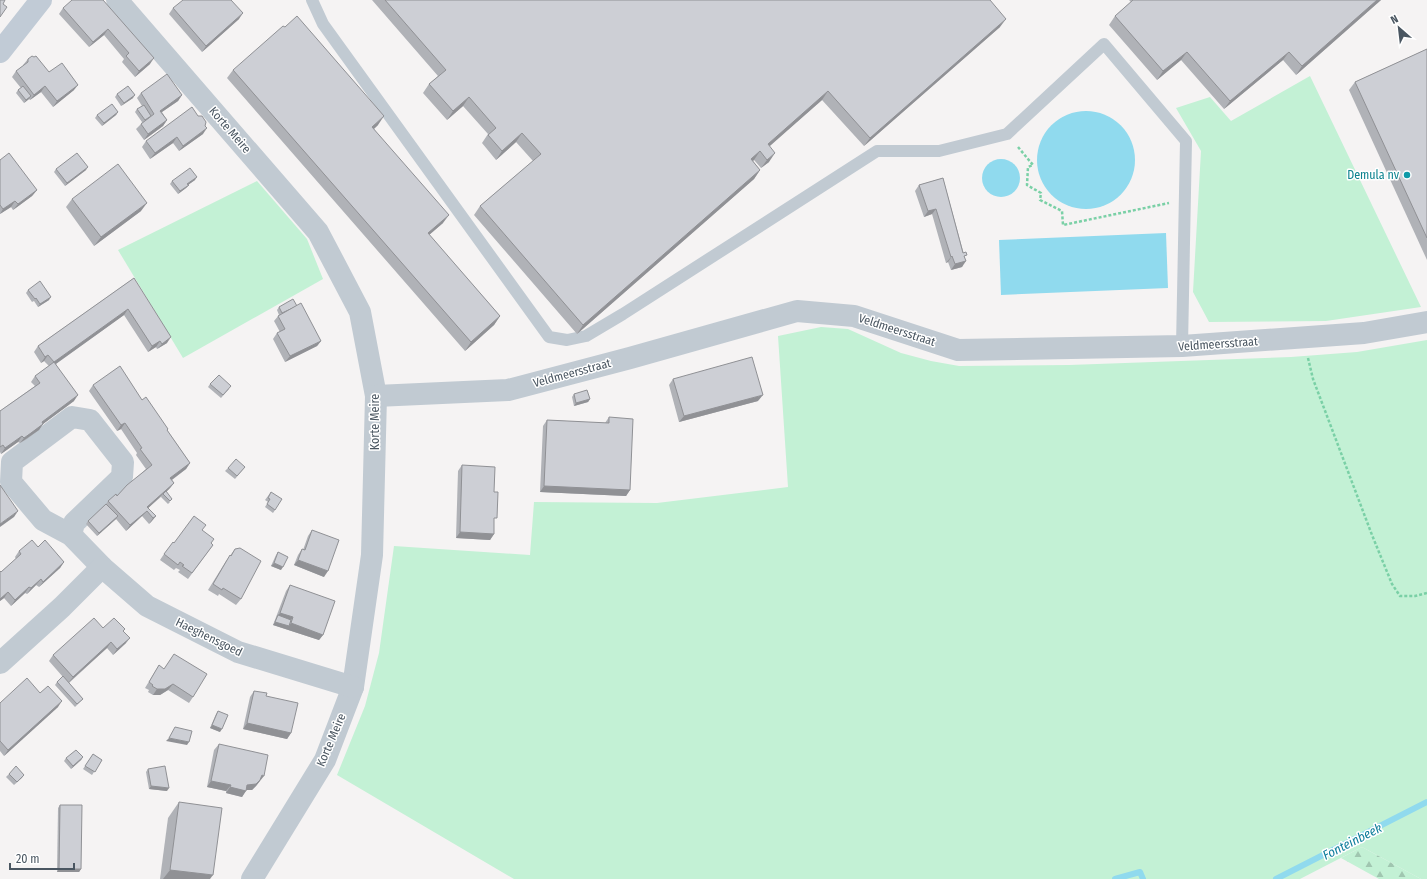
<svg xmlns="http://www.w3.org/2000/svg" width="1427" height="879" font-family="'Fira Sans Condensed',sans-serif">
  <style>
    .grass { fill: #c3f1d5 }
    .forest { fill: url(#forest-firs) }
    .water { fill: #90daee }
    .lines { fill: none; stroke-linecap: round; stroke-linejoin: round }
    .stream { stroke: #90daee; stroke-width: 6 }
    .path { stroke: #7ad0a6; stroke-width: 2.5; stroke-dasharray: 3 2; stroke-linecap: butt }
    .lane { stroke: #c1cad2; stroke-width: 12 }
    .street { stroke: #c1cad2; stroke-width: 22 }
    .secondary { stroke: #c1cbd6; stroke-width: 22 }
    .wall { fill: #b0b2b7 }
    .shaded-wall { fill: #909195 }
    .building { fill: #cdcfd5; stroke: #909195 }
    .culture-dot { fill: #0f9aa8; stroke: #fff; stroke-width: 1.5 }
    .labels { text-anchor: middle; stroke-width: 3; stroke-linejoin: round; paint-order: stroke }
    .street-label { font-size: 12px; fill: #4a5661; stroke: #fff }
    .culture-label { font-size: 12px; fill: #0d838f; stroke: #fff; text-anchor: end }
    .water-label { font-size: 13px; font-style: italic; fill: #0c7c9b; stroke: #fff }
  </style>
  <defs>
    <pattern id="forest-firs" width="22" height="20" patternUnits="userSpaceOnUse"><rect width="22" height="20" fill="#c3f1d5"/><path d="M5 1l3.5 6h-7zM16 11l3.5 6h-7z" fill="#a0c6b0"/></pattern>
  </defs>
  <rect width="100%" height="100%" fill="#f5f3f3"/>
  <!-- grass -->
  <g class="grass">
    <polygon points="1310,76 1421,307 1326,321 1209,322 1193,292 1201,151 1176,108 1210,97 1231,121"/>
    <polygon points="257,181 307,239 323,279 183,358 118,250"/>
    <polygon points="821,327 848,329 901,353 931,361 959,366 1069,365 1291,357 1357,352 1427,340 1427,879 1421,879 1362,847 1300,879 514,879 337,775 365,706 379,653 394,546 530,555 534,502 657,503 788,487 778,336"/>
  </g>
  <!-- forest -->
  <polygon class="forest" points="1362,847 1421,879 1379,879 1341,858"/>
  <!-- water -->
  <g class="water">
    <circle cx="1086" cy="160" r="49"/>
    <circle cx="1001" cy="178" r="19"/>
    <polygon points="1166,233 1168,288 1001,295 999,240"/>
  </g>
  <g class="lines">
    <!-- stream -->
    <g class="stream">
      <polyline points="1115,879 1140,872 1143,879"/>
      <polyline points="1276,879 1427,802"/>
    </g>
    <!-- path -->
    <g class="path">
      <polyline points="1018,147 1033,165 1028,167 1027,185 1041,193 1040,200 1062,211 1063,225 1169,203"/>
      <polyline points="1308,358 1313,379 1372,535 1392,584 1400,596 1415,596 1427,593"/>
    </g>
    <!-- lane -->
    <polyline class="lane" points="312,0 323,24 549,337 567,340 586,336 623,314 877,151 939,151 1007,134 1104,44 1186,141 1182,346"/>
    <!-- street -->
    <g class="street">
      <polyline points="117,0 318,232 360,312 376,396 372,555 353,687 325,760 252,879"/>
      <polyline points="376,396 508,390 630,358 797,311 854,316 958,350 1182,346 1364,333 1427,322"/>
      <polyline points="71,535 74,523 122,477 123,462 90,420 72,417 12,462 11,482 43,520 71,535 102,567"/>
      <polyline points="0,663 62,607 102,567 147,606 238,652 353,687"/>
    </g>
    <!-- secondary -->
    <polyline class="secondary" points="0,52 41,0"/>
  </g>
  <!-- wall -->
  <g class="wall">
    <polygon points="103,0 150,64 135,77 122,62 124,59 104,35 89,47 59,14 63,8"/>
    <polygon points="372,0 990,0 1000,27 864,146 822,100 769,146 769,162 761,168 754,160 753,161 760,170 754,179 577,334 474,215 480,206 533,161 516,142 496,160 482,143 488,134 463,106 447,120 423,93 429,84 438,76"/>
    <polygon points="1129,0 1381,0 1296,75 1283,60 1224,109 1181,60 1157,80 1109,25 1115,16 1131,2"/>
    <polygon points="173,8 239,19 202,52 169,14"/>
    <polygon points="1427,49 1427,260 1349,90 1355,82"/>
    <polygon points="28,59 49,72 74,90 53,107 41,92 30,100 29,99 24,103 16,93 18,90 21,88 12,77 16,71 24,65 23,65"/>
    <polygon points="233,70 378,125 374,129 443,223 429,235 500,316 494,325 465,351 227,78"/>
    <polygon points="141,93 182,95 178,101 162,112 167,120 163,126 144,140 136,129 141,124 142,122 135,112 137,109 142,106 137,98"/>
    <polygon points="117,94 133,98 121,106 115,97"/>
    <polygon points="118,112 116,115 102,126 95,118 97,115"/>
    <polygon points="203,134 179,151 173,143 150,159 142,147 146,141"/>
    <polygon points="0,160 37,190 32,196 13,210 11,207 0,214"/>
    <polygon points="56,169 86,170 65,186 54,172"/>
    <polygon points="943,178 965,258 962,267 951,270 948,262 946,263 932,214 924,217 915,191 919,185"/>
    <polygon points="195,180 188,185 189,185 186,188 178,194 170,184 172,181"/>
    <polygon points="72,199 141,211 94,246 66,207"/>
    <polygon points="134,278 167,343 157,349 156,347 148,352 124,315 56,364 74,401 43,424 39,430 27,439 20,443 18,442 1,454 0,452 0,411 35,386 31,382 35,376 49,366 44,361 41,363 34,352 38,346"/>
    <polygon points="28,290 49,300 38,307 34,301 32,302 26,293"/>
    <polygon points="297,306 321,341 317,346 285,362 273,339 277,333 280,332 274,321 279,315 277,310 279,307"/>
    <polygon points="673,379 758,401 679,422 669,385"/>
    <polygon points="210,384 229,389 221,398 208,387"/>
    <polygon points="93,385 142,400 168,429 167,430 190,463 186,469 172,480 174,483 170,488 166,492 170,502 168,504 161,497 162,496 148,508 156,516 151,522 149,524 142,516 126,531 116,519 97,536 86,524 88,521 106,504 108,501 117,496 146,469 136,455 137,453 121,429 117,431 89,391"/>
    <polygon points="574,394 590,399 588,402 574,406 572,397"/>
    <polygon points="609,417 630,490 626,496 540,492 543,426 547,420 605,423"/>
    <polygon points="462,465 494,492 494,534 490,540 456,538 458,471"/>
    <polygon points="245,467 235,479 225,471 228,468"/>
    <polygon points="271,492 275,510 273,513 265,507 268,502 265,500"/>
    <polygon points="202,530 211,543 213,545 188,579 178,572 180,570 176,568 174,570 160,560 164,554 174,543"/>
    <polygon points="312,530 324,577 294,565 298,555 302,549 303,550 308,536"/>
    <polygon points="38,547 64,562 60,568 39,587 36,585 27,594 25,593 11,606 4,598 0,601 0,571 1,572 16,559 15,557 19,551"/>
    <polygon points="235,549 241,599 236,605 219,594 218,596 208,590 226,561"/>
    <polygon points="278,552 281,570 271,566 276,555"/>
    <polygon points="290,585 323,635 319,640 273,625 286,591"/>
    <polygon points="103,628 125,629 123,631 126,643 113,655 107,648 69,683 83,699 75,707 55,685 57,682 63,677 49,661 53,655"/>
    <polygon points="159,665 193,697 189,703 168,690 160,695 153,695 148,692 149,690 145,688"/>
    <polygon points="254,691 266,696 291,733 287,739 243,729 250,697"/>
    <polygon points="40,693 58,707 4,756 0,751 0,703"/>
    <polygon points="218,711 220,732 210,728 216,714"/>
    <polygon points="219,744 260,782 259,782 256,786 252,790 246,790 242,797 226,793 226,791 207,787 214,750"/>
    <polygon points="93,754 102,760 92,775 83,769"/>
    <polygon points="83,757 81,760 71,769 64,761 66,758"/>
    <polygon points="148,769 167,791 149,789 146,772"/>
    <polygon points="9,774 24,775 22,778 14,785 6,777"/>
    <polygon points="179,802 210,879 160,879 168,818"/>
    <polygon points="60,805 81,869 79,872 57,872 58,808"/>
  </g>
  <!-- shaded-wall -->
  <g class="shaded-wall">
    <polygon points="1377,0 1381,0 1296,75 1302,66"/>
    <polygon points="243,13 239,19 202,52 206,46"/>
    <polygon points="1006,19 1000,27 864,146 870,138"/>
    <polygon points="108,29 104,35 89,47 93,42"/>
    <polygon points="1187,52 1181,60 1157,80 1163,71"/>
    <polygon points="1289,52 1283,60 1224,109 1230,101"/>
    <polygon points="154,58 150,64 135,77 139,71"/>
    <polygon points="78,85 74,90 53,107 57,101"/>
    <polygon points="45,86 41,92 30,100 34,95"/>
    <polygon points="828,91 822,100 762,153 768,144"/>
    <polygon points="135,95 133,98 121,106 124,103"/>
    <polygon points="182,95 178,101 156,116 160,111"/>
    <polygon points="31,96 29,99 24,103 26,100"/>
    <polygon points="469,97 463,106 447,120 453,111"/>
    <polygon points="118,112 116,115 102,126 104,123"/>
    <polygon points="384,116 378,125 366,136 372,127"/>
    <polygon points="167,120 163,126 144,140 148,134"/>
    <polygon points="207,128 203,134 179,151 183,146"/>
    <polygon points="522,133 516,142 496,160 502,151"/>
    <polygon points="177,137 173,143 150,159 155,153"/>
    <polygon points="760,151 754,160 745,168 751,159"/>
    <polygon points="775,153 769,162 761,168 767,160"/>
    <polygon points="88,167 86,170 65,186 67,183"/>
    <polygon points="760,170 754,179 577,334 583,325"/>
    <polygon points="197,177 195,180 185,187 187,184"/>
    <polygon points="189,185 186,188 178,194 180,191"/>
    <polygon points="37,190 32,196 13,210 18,204"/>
    <polygon points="15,201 11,207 0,214 3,209"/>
    <polygon points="147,203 141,211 94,246 101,237"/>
    <polygon points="936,209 932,214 924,217 928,211"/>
    <polygon points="449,215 443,223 422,241 428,233"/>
    <polygon points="952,256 948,262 946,263 951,257"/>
    <polygon points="966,261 962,267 951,270 955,264"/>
    <polygon points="51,297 49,300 38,307 40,304"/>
    <polygon points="128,309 124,315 50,368 54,362"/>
    <polygon points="500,316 494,325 465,351 471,342"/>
    <polygon points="171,337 167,343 157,349 162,344"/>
    <polygon points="160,341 156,347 148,352 152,346"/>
    <polygon points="321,341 317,346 285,362 290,356"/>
    <polygon points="48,355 44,361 41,363 45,357"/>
    <polygon points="78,395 74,401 43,424 39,430 20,443 24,438 42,422"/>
    <polygon points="763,395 758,401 679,422 684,416"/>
    <polygon points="590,399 588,402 574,406 576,403"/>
    <polygon points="125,423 121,429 117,431 121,425"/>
    <polygon points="22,436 18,442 1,454 5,448"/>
    <polygon points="190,463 186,469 166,484 170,478"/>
    <polygon points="174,483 170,488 164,494 163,494 143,513 147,507"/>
    <polygon points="544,486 630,490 626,496 540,492"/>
    <polygon points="18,511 14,517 0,527 0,524"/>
    <polygon points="147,511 142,516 126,531 130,525"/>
    <polygon points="118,516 116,519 97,536 99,533"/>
    <polygon points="156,516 151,522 149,524 153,518"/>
    <polygon points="460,532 494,534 490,540 456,538"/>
    <polygon points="298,560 328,571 324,577 294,565"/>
    <polygon points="64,562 60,568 39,587 43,582"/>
    <polygon points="274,563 283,567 281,570 271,566"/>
    <polygon points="41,579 36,585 27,594 31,588"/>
    <polygon points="29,587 25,593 11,606 15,600"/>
    <polygon points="8,592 4,598 0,601 0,599"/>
    <polygon points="280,613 293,617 289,623 278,615"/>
    <polygon points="275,622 289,626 291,623 323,635 319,640 273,625"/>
    <polygon points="130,638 126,643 113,655 117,649"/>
    <polygon points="111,642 107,648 68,683 73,677"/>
    <polygon points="173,684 168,690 160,695 153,695 157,689"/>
    <polygon points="62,701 58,707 4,756 8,750"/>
    <polygon points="247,723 291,733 287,739 243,729"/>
    <polygon points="212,725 222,729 220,732 210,728"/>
    <polygon points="169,738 189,742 187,745 166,741"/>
    <polygon points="83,757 81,760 71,769 73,766"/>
    <polygon points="262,775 264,776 256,786 252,790 245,790 246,791 242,797 226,793 230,787 247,785"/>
    <polygon points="211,781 231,785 226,791 207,787"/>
    <polygon points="151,786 169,788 167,791 149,789"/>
    <polygon points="59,869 81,869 79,872 57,872"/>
    <polygon points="170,870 213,875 210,879 163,879"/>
  </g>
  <!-- building -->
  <g class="building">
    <polygon points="0,0 5,0 3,4 7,7 0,17"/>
    <polygon points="72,0 103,0 154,58 139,71 126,56 129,53 108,29 93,42 63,8"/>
    <polygon points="183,0 231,0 243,13 206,46 173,8"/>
    <polygon points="385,0 990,0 1006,19 870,138 828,91 768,144 775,153 767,160 760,151 751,159 760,170 583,325 480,206 541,154 522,133 502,151 488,135 496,128 469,97 453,111 429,84 446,70"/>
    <polygon points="1133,0 1377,0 1302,66 1289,52 1230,101 1187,52 1163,71 1115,16"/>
    <polygon points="297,16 384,116 372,127 449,215 428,233 500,316 471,342 233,70 283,26 285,27"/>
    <polygon points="1427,49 1427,238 1355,82"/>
    <polygon points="32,56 34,57 36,56 49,72 62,63 78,85 57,101 45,86 34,95 16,71 28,62 28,59"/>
    <polygon points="167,74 182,95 160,111 167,120 148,134 141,124 154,114 141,93"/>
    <polygon points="23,86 31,96 26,100 18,90"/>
    <polygon points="128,86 135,95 124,103 117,94"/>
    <polygon points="112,104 118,112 104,123 97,115"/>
    <polygon points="144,105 151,116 145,120 137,109"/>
    <polygon points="192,107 198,116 202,116 206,122 205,126 207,128 183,146 177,137 155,153 146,141"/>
    <polygon points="9,153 37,190 18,204 15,201 3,209 0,205 0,160"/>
    <polygon points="77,153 88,167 67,183 56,169"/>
    <polygon points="118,164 147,203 101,237 72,199"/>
    <polygon points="190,168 197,177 187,184 189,185 180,191 172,181"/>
    <polygon points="943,178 963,253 966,252 967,255 964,256 966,261 955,264 952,256 951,257 936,209 928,211 919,185"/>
    <polygon points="134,278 171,337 162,344 160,341 152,346 128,309 54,362 48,355 45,357 38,346"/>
    <polygon points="40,281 51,297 40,304 36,298 35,299 28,290"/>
    <polygon points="293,299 297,306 282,313 279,307"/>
    <polygon points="301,303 321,341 290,356 277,333 285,329 278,316"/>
    <polygon points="752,357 763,395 684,416 673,379"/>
    <polygon points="54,362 78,395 42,422 43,424 31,433 24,438 22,436 5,448 3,445 0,447 0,411 40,383 35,376"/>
    <polygon points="120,366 142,400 146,397 168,429 167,430 190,463 170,478 174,483 147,507 156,516 153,518 147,511 130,525 108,501 116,494 117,496 127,485 152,465 140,449 142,448 125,423 121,425 93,385"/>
    <polygon points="219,375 231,386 223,395 210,384"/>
    <polygon points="587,390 590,399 576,403 574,394"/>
    <polygon points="609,417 633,419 630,490 544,486 547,420 609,423"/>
    <polygon points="236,459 245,467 237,476 228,468"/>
    <polygon points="462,465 495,467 494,492 498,492 497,518 494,518 494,534 460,532"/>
    <polygon points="0,485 18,511 0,524"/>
    <polygon points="166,491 172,499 170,501 163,494"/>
    <polygon points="271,492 282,499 275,510 267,504 270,499 268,498"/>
    <polygon points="106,504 118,516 99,533 88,521"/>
    <polygon points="194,516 206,525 202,530 214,539 211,543 213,545 192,573 182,566 184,565 180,562 178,565 164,554 173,542 174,543"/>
    <polygon points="312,530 339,540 328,571 298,560 302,549 305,550"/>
    <polygon points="32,540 38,547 45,540 64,562 43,582 41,579 31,588 29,587 15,600 8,592 0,599 0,571 1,572 21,554 19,551"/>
    <polygon points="240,548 261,561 241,599 223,588 222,590 213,584 230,555 231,556 235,549"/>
    <polygon points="278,552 288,557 283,567 274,563"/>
    <polygon points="290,585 335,601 323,635 291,623 293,617 280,613"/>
    <polygon points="278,615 291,620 289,626 275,622"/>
    <polygon points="94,618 103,628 114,618 125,629 123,631 130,638 117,649 111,642 73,677 53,655"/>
    <polygon points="174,654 207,674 193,697 173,684 165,689 157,689 152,686 153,685 149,682 159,665 164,669"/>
    <polygon points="63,676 83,699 77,704 57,682"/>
    <polygon points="27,678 40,693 48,686 62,701 8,750 0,741 0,703"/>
    <polygon points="254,691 267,693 266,696 298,703 291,733 247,723"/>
    <polygon points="218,711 228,715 222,729 212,725"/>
    <polygon points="175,727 192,731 189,742 169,738"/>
    <polygon points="219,744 268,755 264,776 262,775 260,780 256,784 247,785 246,791 230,787 231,785 211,781"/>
    <polygon points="76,750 83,757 73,766 66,758"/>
    <polygon points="93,754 102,760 95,772 85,766"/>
    <polygon points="16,766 24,775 17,782 9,774"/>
    <polygon points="165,766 169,788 151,786 148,769"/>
    <polygon points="179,802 222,808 213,875 170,870"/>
    <polygon points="60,805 82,805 81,869 59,869"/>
  </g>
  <!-- markers -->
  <circle class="culture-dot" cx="1407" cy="175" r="4"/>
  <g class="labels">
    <!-- street labels -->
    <g class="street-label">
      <text transform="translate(230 130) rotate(49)" y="4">Korte Meire</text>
      <text transform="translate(897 330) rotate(18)" y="4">Veldmeersstraat</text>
      <text transform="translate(1218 344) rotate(-4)" y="4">Veldmeersstraat</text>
      <text transform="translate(572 373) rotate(-15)" y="4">Veldmeersstraat</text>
      <text transform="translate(375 422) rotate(-90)" y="4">Korte Meire</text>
      <text transform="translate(209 637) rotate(26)" y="4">Haeghensgoed</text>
      <text transform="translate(331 740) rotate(-67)" y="4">Korte Meire</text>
    </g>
    <!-- culture labels -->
    <g class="culture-label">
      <text x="1399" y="179">Demula nv</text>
    </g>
    <!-- water labels -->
    <g class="water-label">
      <text transform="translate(1352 841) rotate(-27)" y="5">Fonteinbeek</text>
    </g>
  </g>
  <!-- north arrow -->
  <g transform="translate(1399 28) rotate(332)" stroke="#ffffff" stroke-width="3" paint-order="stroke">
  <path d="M0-3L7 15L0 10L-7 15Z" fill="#4a5661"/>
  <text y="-6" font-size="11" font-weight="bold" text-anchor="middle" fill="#4a5661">N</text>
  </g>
  <!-- scale -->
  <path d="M10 863v6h64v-6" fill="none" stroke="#4a5661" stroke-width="2"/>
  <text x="16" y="863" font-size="12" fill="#4a5661" stroke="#ffffff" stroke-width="3" paint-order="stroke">20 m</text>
</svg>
